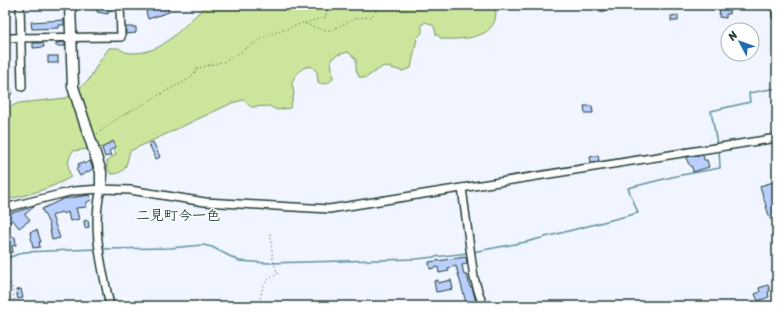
<svg xmlns="http://www.w3.org/2000/svg" width="782" height="311" font-family="Sriracha,'Klee One',sans-serif">
  <style>
    .green { fill: #cbe69c; stroke: #759268 }
    .lines { fill: none; stroke-linecap: round; stroke-linejoin: round }
    .stream { stroke: #5b929e; stroke-width: 1.5 }
    .building { fill: #bbcfff; stroke: #1f3d34 }
    .street-casing { stroke: #1f3d34; stroke-width: 10 }
    .secondary-casing { stroke: #1f3d34; stroke-width: 13 }
    .path { stroke: #1f3d34; stroke-width: 1; stroke-dasharray: 1 3; stroke-linecap: butt }
    .street { stroke: #fff; stroke-width: 7 }
    .secondary { stroke: #fff; stroke-width: 10 }
    .labels { text-anchor: middle; stroke-width: 3; stroke-linejoin: round; paint-order: stroke }
    .quarter-label { font-size: 14px; font-weight: bold; fill: #1f3d34; stroke: #fff }
  </style>
  <rect width="100%" height="100%" fill="#f1f5ff"/>
  <filter id="ink" filterUnits="userSpaceOnUse"><feTurbulence type="fractalNoise" baseFrequency=".025" numOctaves="2"/><feDisplacementMap in="SourceGraphic" scale="8" xChannelSelector="R" yChannelSelector="G"/><feConvolveMatrix kernelMatrix="1 2 1 2 8 2 1 2 1" color-interpolation-filters="sRGB"/></filter>
  <g filter="url(#ink)">
    <!-- green -->
    <path class="green" d="M207,5H495C502,38 466,40 442,39L436,34L434,26L426,22L422,24V33L417,38L411,68L402,71L384,66L365,78L359,77L356,69V59L348,52L337,55L331,59L333,79C328,83 325,86 318,82L317,72L311,66L303,68L295,76L292,83L294,94L290,108L277,110L269,106L251,107L243,100L232,103L130,151C126,164 127,174 111,174L107,168V161L116,154L112,146L73,151C67,160 67,166 71,177C50,189 28,195 5,200V109L19,103L66,98L88,81L99,62L109,48H119C128,58 152,51 162,45C177,35 193,17 207,5Z"/>
    <g class="lines">
      <!-- stream -->
      <g class="stream">
        <polyline points="717,144 711,111 750,102 749,93 777,88"/>
        <polyline points="102,249 170,248 203,245 212,247 239,261 268,263 417,259 468,253"/>
        <polyline points="473,252 526,242 638,213 628,188 676,176 720,168 719,150"/>
        <polyline points="5,259 24,252 96,249"/>
      </g>
    </g>
    <!-- building -->
    <g class="building">
      <polygon points="97,5 115,6 115,11 109,11 108,14 97,12"/>
      <polygon points="606,5 608,10 601,12 599,7"/>
      <polygon points="720,5 730,5 729,14 726,14 726,18 719,17"/>
      <polygon points="771,5 777,5 777,18 772,18"/>
      <polygon points="167,6 169,12 148,19 146,11"/>
      <polygon points="678,15 678,21 671,21 671,16"/>
      <polygon points="64,20 64,25 59,25 59,28 32,29 31,22"/>
      <polygon points="126,27 136,27 136,33 126,34"/>
      <polygon points="65,42 65,46 56,46 56,43"/>
      <polygon points="33,43 43,43 44,47 33,48"/>
      <rect x="48" y="56" width="10" height="7"/>
      <polygon points="11,87 12,94 5,94 5,88"/>
      <polygon points="584,106 592,106 593,113 585,113"/>
      <polygon points="113,141 116,147 109,151 111,155 105,157 102,148"/>
      <polygon points="153,142 160,157 156,159 149,144"/>
      <polygon points="598,155 599,161 591,162 590,157"/>
      <polygon points="703,155 704,160 707,160 709,167 693,172 692,167 688,163 687,157"/>
      <polygon points="90,161 93,169 80,176 76,169 79,167 78,164 83,162 84,164"/>
      <polygon points="777,181 777,217 770,219 760,186"/>
      <polygon points="90,195 91,200 86,203 87,207 76,208 79,219 70,221 68,212 64,214 61,212 52,216 60,238 52,240 49,224 42,209 63,199"/>
      <polygon points="35,206 25,214 30,220 19,228 13,220 5,224 5,215"/>
      <polygon points="88,220 89,227 85,228 84,221"/>
      <polygon points="37,230 41,242 39,242 40,247 33,248 30,232"/>
      <polygon points="11,237 15,237 16,245 12,246 13,252 7,253 5,238"/>
      <polygon points="466,257 467,264 462,265 464,275 467,275 470,287 472,287 476,302 471,304 472,306 467,306 456,266 448,268 449,271 439,273 438,267 430,269 429,262"/>
      <polygon points="438,280 438,283 451,280 453,289 436,292 434,281"/>
      <polygon points="768,285 770,291 768,292 769,297 758,301 755,294 760,292 759,288"/>
      <polygon points="21,289 23,298 18,299 16,290"/>
    </g>
    <g class="lines">
      <!-- street casing -->
      <g class="street-casing">
        <g id="street">
          <polyline points="20,5 22,87"/>
          <polyline points="5,38 121,37 120,5"/>
          <polyline points="462,188 474,278 483,306"/>
          <path d="M101,189C91,228 102,267 110,306"/>
          <polyline points="5,208 73,191 101,189 130,190 205,202 329,209 777,138"/>
        </g>
      </g>
      <!-- secondary casing -->
      <g class="secondary-casing">
        <polyline id="secondary" points="70,5 73,87 101,172 101,189"/>
      </g>
      <!-- path -->
      <g class="path">
        <polyline points="305,23 326,17 327,5"/>
        <polyline points="97,134 118,118 168,90 190,79 198,68 226,61 266,36 303,23 323,30 332,30 356,18 371,17 377,10 377,5"/>
        <polyline points="5,269 8,282 12,287 15,306"/>
        <path d="M259,306C262,290 261,281 278,274L273,261L270,232"/>
      </g>
      <!-- street -->
      <use href="#street" class="street"/>
      <!-- secondary -->
      <use href="#secondary" class="secondary"/>
    </g>
  </g>
  <g class="labels">
    <!-- quarter labels -->
    <g class="quarter-label">
      <text x="178" y="220">二見町今一色</text>
    </g>
  </g>
  <!-- margin -->
  <rect width="782" height="311" fill="none" stroke="#fff" stroke-width="20"/>
  <rect x="10" y="10" width="762" height="291" fill="none" stroke="#1f3d34" stroke-width="1.5" filter="url(#ink)"/>
  <!-- north arrow -->
  <g transform="translate(740 42) rotate(311)"><circle r="19" fill="#ffffff" stroke="#a5b1ae"/>
  <path d="M0-3L7 15L0 10L-7 15Z" fill="#1f6fb2"/>
  <text y="-6" font-size="11" font-weight="bold" text-anchor="middle" fill="#1f3d34">N</text>
  </g>
</svg>
